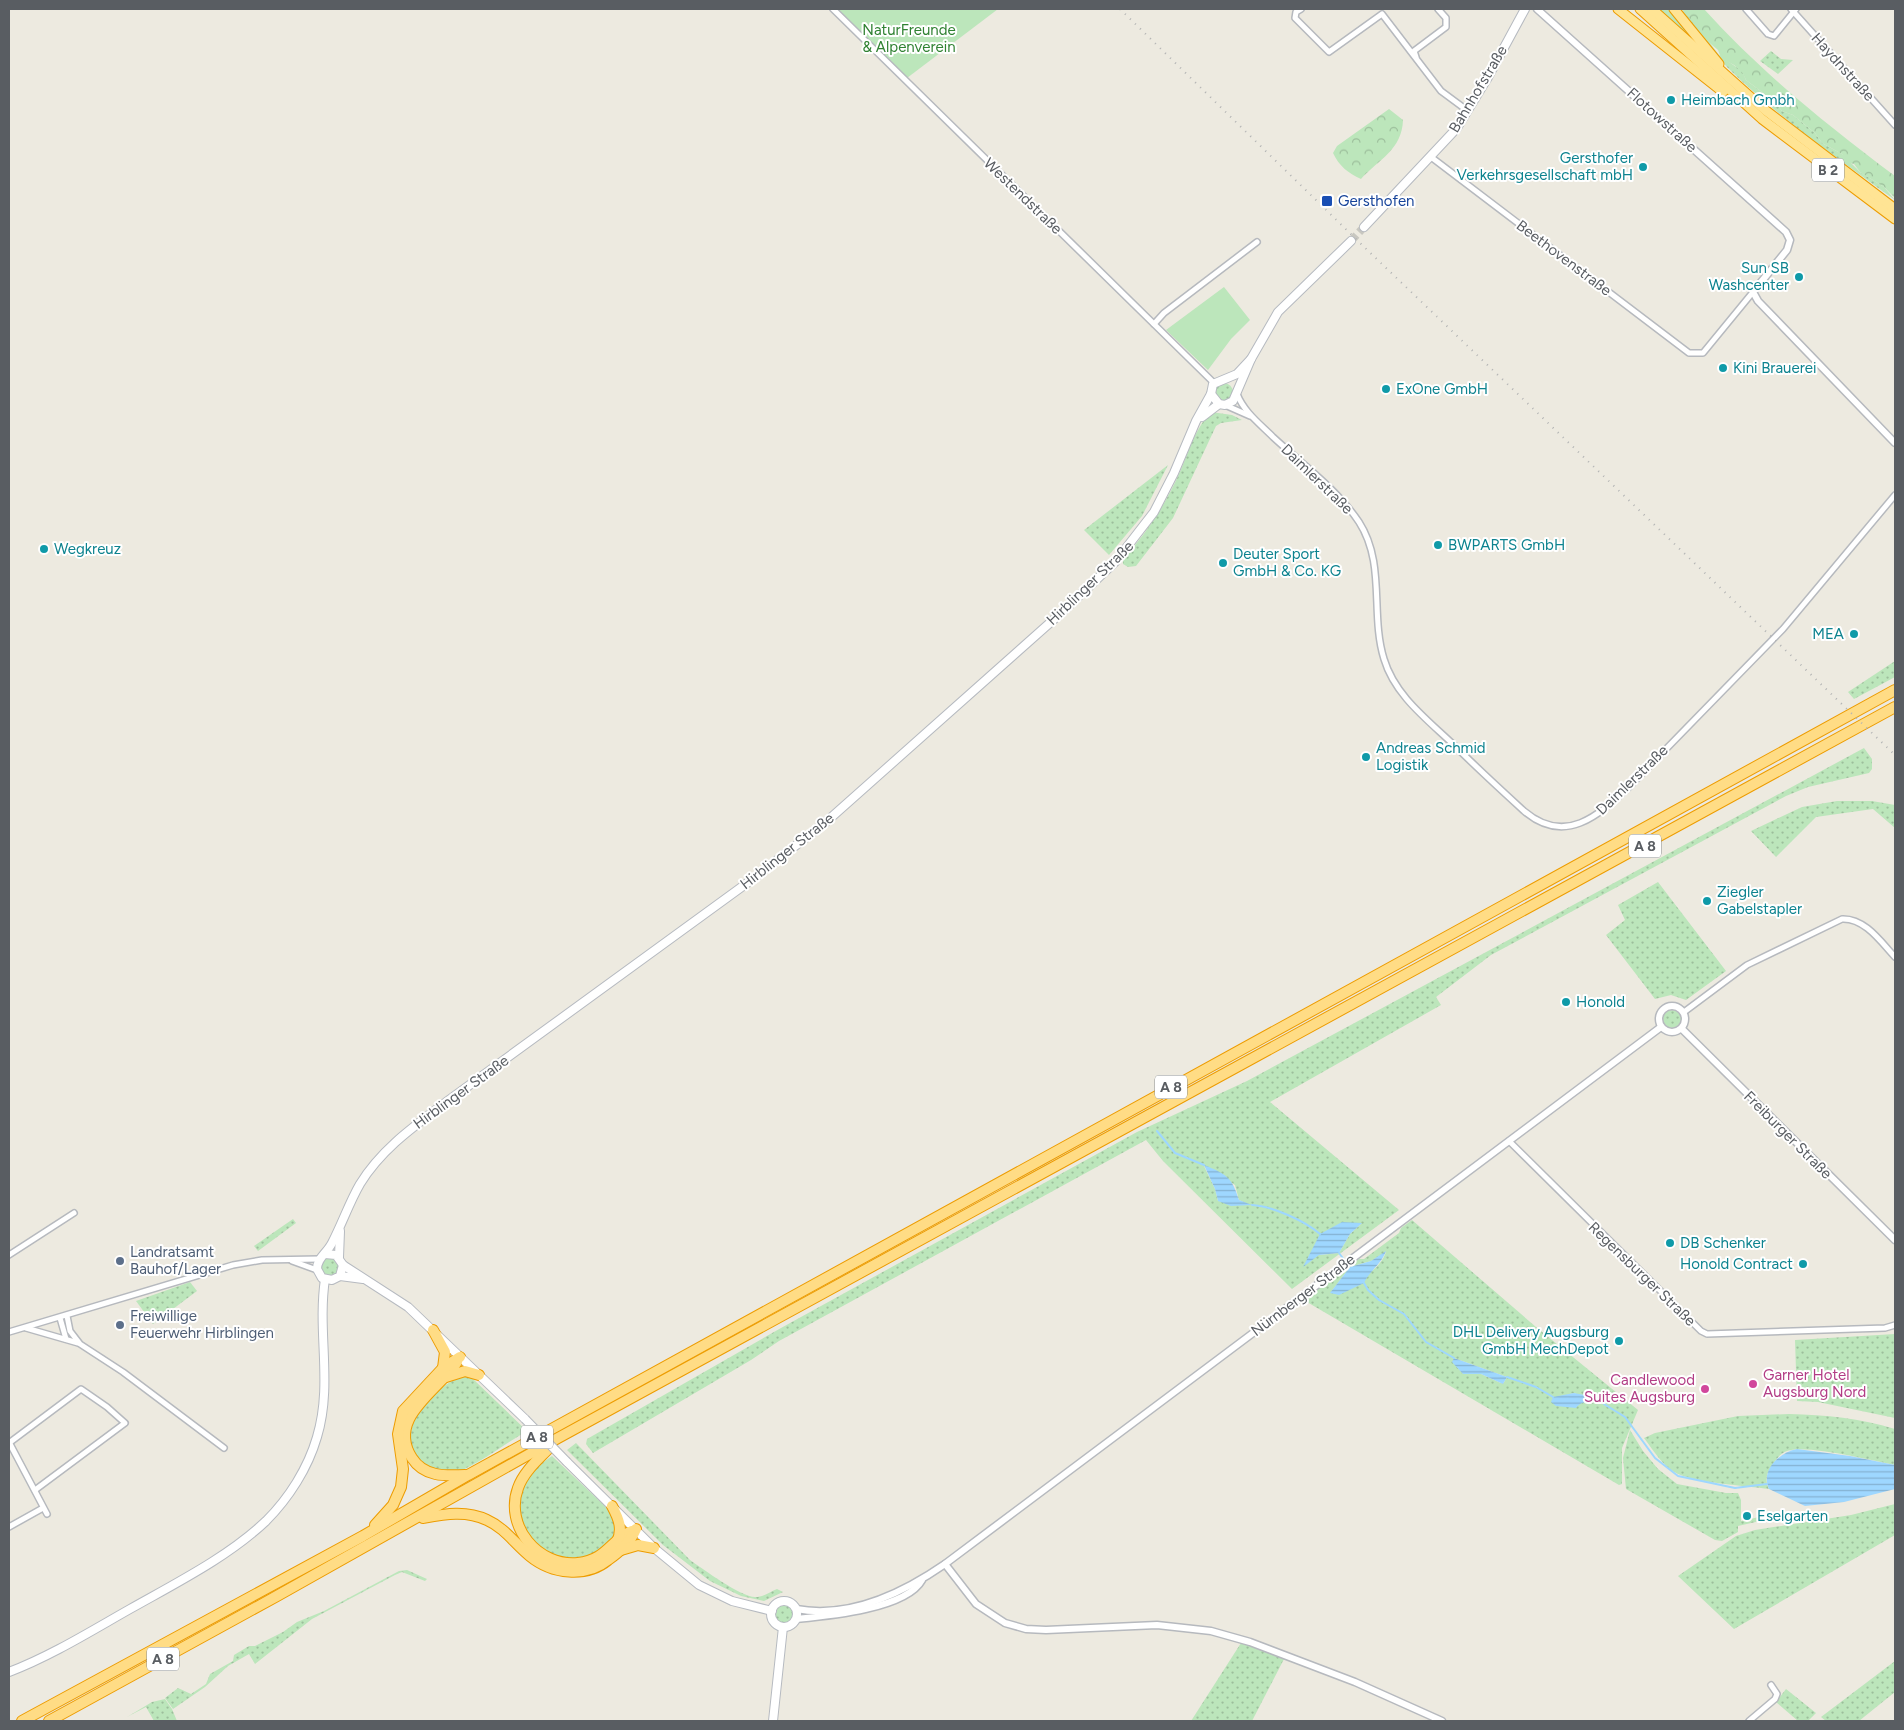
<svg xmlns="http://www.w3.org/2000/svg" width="1904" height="1730" font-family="Figtree,sans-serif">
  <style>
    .grass { fill: url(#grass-dots); fill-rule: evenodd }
    .forest { fill: url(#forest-crowns) }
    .garden { fill: #bce6bb }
    .water { fill: url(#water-rules) }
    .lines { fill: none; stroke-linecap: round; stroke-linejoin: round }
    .stream { stroke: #9ed7ff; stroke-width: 2 }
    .secondary-tunnel { stroke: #c8c7c0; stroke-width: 8; stroke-dasharray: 8 4; stroke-linecap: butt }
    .minor-casing { stroke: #b6b9be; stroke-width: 8 }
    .tertiary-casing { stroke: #b6b9be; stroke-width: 9 }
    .secondary-casing { stroke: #b6bac0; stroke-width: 10 }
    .trunk-casing { stroke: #ed9c00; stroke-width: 11 }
    .motorway-casing { stroke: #ed9c00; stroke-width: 12 }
    .minor { stroke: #fff; stroke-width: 5 }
    .tertiary { stroke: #fff; stroke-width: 6 }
    .secondary { stroke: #fff; stroke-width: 8 }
    .trunk { stroke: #ffe494; stroke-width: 9 }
    .motorway { stroke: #ffdc85; stroke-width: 10 }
    .rail { stroke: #b2b3b3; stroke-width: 2; stroke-dasharray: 1 6; stroke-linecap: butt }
    .secondary-bridge-casing { stroke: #b6bac0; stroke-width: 10; stroke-linecap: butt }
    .secondary-bridge { stroke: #fff; stroke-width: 8 }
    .culture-dot { fill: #0f9aa8; stroke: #fff; stroke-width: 2 }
    .transit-dot { fill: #1a4fb4; stroke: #fff; stroke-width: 2 }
    .service-dot { fill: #5c6f8a; stroke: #fff; stroke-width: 2 }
    .hotel-dot { fill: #d1479c; stroke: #fff; stroke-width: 2 }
    .labels { text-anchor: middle; stroke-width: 4; stroke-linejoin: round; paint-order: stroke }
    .shield { fill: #fff; stroke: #8b8e91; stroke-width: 1 }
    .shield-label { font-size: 14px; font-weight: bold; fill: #595d62 }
    .park-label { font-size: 15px; fill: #308232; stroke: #fff }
    .street-label { font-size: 15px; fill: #595d62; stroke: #fff }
    .culture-label { font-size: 15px; fill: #0d838f; stroke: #fff; text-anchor: start }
    .transit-label { font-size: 15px; fill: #164399; stroke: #fff; text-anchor: start }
    .service-label { font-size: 15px; fill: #4e5e75; stroke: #fff; text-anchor: start }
    .hotel-label { font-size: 15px; fill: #b23c85; stroke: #fff; text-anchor: start }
  </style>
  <defs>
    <pattern id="grass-dots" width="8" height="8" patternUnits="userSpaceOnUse" patternTransform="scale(1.25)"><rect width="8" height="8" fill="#bce6bb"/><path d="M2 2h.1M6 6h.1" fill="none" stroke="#9cbe9b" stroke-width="1.8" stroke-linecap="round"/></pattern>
    <pattern id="forest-crowns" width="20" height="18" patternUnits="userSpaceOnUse" patternTransform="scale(1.25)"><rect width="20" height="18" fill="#bce6bb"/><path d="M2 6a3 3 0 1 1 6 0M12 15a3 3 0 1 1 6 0" fill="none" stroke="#9cbe9b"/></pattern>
    <pattern id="water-rules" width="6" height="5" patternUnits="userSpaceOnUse" patternTransform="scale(1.25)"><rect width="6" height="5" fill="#9ed7ff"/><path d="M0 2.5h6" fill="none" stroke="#84b2d2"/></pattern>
  </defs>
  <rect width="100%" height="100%" fill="#edeae0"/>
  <!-- grass -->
  <g class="grass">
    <polygon points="1658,9 1670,9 1705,52"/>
    <path d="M1679,9L1687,13L1719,55L1742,71L1746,80L1762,92L1766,97L1776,103L1782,111L1793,115L1815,133L1822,143L1842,154L1860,172L1884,187L1895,200C1838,159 1778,117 1728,68C1710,50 1695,28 1679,9Z"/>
    <polygon points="1771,51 1781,59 1793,60 1778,74 1760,61"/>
    <circle cx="1224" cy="392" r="9"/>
    <path d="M1211,412L1232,415L1242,420L1221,423L1216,426L1173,518L1136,566L1128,567L1123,564V559C1146,534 1165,505 1179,474C1189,452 1194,430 1211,412Z"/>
    <polygon points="1168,465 1142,516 1109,555 1084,530"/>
    <polygon points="1895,661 1895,677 1854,699 1848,692"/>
    <path d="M1864,748L1872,759V769L1869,773L1808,787L1786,796L1491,955L1436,997L1441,1005L1270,1102L1399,1210L1292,1289L1163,1161L1146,1140L779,1341L751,1360L593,1453L586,1444L587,1439L781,1328L1137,1132L1247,1081ZM1204,1166L1235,1185L1239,1200L1250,1205L1218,1201L1215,1189ZM1362,1223L1350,1234L1339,1253L1319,1255Z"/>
    <polygon points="1837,801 1872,801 1895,805 1895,828 1873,809 1816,817 1776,857 1751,831 1802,807"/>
    <polygon points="1658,882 1726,971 1686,1000 1671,995 1655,999 1606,935 1625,920 1618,905"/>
    <circle cx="1672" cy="1019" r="9"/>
    <polygon points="293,1219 296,1223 258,1251 254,1246"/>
    <path d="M1412,1220L1536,1327L1638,1410L1622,1448V1484L1619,1485L1307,1302L1306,1298L1359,1259H1364L1399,1233L1401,1228ZM1386,1252C1378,1275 1351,1282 1331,1292L1350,1267L1371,1261ZM1454,1358L1507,1377L1503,1384L1481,1374H1463L1453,1362ZM1574,1393L1603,1404L1588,1401L1556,1406L1560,1397Z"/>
    <circle cx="330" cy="1267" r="10"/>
    <polygon points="190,1282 197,1291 153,1324 136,1301"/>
    <polygon points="1895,1334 1895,1418 1818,1402 1797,1401 1795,1340"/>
    <path d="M463,1376L472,1378L527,1431C506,1443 482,1462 460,1471C454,1473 440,1472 434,1469C382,1444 428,1388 463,1376Z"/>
    <path d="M1789,1414C1826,1415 1860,1418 1895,1429V1465C1873,1461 1806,1444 1787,1451C1780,1453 1775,1461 1771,1467C1766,1474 1765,1481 1769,1489C1747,1486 1697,1483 1678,1474C1663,1467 1654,1451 1644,1438L1655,1433L1738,1416Z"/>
    <polygon points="1630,1430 1643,1451 1658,1469 1677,1484 1726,1493 1738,1493 1741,1500 1741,1521 1759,1517 1760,1521 1738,1526 1738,1532 1722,1541 1715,1540 1626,1489 1623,1458"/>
    <path d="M576,1443L690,1560C703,1569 741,1597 755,1597C764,1597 769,1592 777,1589L783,1592L764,1601L741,1596L710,1581L663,1545L567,1450Z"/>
    <polygon points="552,1456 608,1509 614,1519 618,1534 587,1560 549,1556 524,1531 519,1503 522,1489 535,1468"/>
    <polygon points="1895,1504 1895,1535 1734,1629 1678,1576 1736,1536 1755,1530 1851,1515"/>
    <polygon points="407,1570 427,1579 425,1581 402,1572 395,1575 312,1619 255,1664 249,1654 228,1666 205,1687 173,1709 165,1698 178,1688 191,1694 206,1684 210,1674 233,1661 234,1655 249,1646 255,1646 283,1632 297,1622 324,1611 399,1571"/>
    <circle cx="784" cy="1614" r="10"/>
    <polygon points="1241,1643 1284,1659 1252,1721 1191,1721"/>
    <polygon points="1895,1661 1895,1692 1859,1721 1826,1721 1821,1717"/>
    <polygon points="1786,1689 1816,1713 1808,1721 1798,1721 1776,1702"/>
    <polygon points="165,1699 172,1709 177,1721 154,1721 146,1707 127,1717 152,1702"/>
  </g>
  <!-- forest -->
  <g class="forest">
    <path d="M1682,9H1704C1763,74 1825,123 1895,176V198L1884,187L1860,172L1854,164L1847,162L1842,154L1822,143L1815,133L1793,115L1782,111L1776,103L1770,101L1762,92L1746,80L1742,72L1734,65L1721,58L1718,50L1705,39Z"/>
    <path d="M1389,109L1403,120C1402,150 1379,159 1361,179C1348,173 1339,166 1333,153L1337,146Z"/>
  </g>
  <!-- garden -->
  <g class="garden">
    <polygon points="836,9 998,9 907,78"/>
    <polygon points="1224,287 1250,320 1231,339 1208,370 1166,330"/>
  </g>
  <!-- water -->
  <g class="water">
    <path d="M1204,1165C1226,1174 1232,1177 1239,1200L1252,1205L1231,1206L1218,1201L1215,1189Z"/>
    <polygon points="1342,1222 1362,1223 1350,1234 1339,1253 1319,1255 1303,1267 1320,1234"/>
    <path d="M1386,1251C1381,1265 1370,1270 1364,1283L1339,1295L1330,1293L1350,1267L1371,1261Z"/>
    <polygon points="1454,1358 1507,1377 1503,1384 1481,1374 1463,1374 1452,1362"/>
    <path d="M1574,1393L1600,1398L1604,1404C1594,1402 1583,1399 1576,1408L1556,1406L1551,1402L1553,1397Z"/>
    <path d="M1797,1449L1850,1456L1895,1465V1489L1844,1502L1805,1506L1769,1489C1760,1470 1780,1452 1797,1449Z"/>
  </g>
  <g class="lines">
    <!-- stream -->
    <g class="stream">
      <polyline points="1157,1131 1175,1153 1204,1165"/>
      <path d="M1252,1205C1272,1206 1305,1221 1320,1234"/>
      <polyline points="1339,1253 1345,1261"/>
      <polyline points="1364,1283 1368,1290 1379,1300 1404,1314 1426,1342 1454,1358"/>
      <polyline points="1507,1377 1536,1387 1553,1397"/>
      <polyline points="1604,1404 1625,1417 1655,1458 1678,1476 1735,1488 1767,1484"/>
    </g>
    <!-- secondary-tunnel -->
    <polyline class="secondary-tunnel" points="1351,241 1364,227"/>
    <!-- minor casing -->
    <g class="minor-casing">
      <g id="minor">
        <polyline points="833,9 1214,383"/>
        <polyline points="1301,9 1296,12 1295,18 1329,52 1382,14 1441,91 1468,111"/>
        <polyline points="1746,9 1768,34 1774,36 1796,9"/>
        <polyline points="1791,9 1895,125"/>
        <polyline points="1416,57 1414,51 1446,27 1446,18 1438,9"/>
        <polyline points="1431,157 1689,353 1703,353 1753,292"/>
        <polyline points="1154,324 1164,313 1257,242"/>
        <path d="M1237,394C1244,412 1260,424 1273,437C1302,464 1337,489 1359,522C1386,564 1370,614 1384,659C1395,696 1428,720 1455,746C1477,768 1500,789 1524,811C1565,846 1598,816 1630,786L1783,629L1895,495"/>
        <polyline points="1225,405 1250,416"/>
        <path d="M1684,1012L1747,965L1842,919C1865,918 1881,942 1895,957"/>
        <polyline points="1509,1141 1701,1331 1707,1334 1885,1328 1895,1325"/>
        <polyline points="9,1255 74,1213"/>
        <polyline points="292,1261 317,1270"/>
        <polyline points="67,1316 70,1331 80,1344 123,1372 224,1448"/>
        <polyline points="60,1318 66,1339"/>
        <polyline points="26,1328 78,1343"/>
        <polyline points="9,1332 233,1265 262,1260 319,1259"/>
        <polyline points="9,1442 47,1514"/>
        <polyline points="9,1443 81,1389 107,1407 125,1423 35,1490"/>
        <polyline points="9,1527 43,1508"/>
        <polyline points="1749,1721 1775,1699 1777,1694 1771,1685"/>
      </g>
    </g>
    <!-- tertiary casing -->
    <g class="tertiary-casing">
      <g id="tertiary">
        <polyline points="1537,9 1786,232 1790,240 1787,250 1753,292 1758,301 1895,443"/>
        <circle cx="1672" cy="1019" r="13"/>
        <polyline points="1682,1029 1895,1240"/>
        <polyline points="945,1564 976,1604 1005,1623 1026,1629 1046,1630 1157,1625 1211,1631 1250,1642 1355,1682 1442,1721"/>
        <path d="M796,1609C849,1619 903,1593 945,1564L1661,1027"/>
        <path d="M796,1619C827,1616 906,1609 922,1580"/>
      </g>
    </g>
    <!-- secondary casing -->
    <g class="secondary-casing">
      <g id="secondary">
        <polyline points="1364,227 1457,128 1487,79 1525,9"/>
        <polyline points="1211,394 1219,404 1225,405 1233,401 1251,359 1278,312 1351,241"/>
        <polyline points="1202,417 1219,404"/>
        <polyline points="325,1254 336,1255 343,1265 408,1307 525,1419"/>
        <polyline points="339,1257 340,1231"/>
        <path d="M343,1265L340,1276L332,1280L322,1278L317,1269C317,1258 327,1253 332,1243C342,1224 349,1203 360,1184C382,1148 416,1125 449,1100L754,878L826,822L1061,613L1116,561L1154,512L1174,473L1196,421L1211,394L1213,384L1237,374L1251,359"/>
        <polyline points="340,1276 363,1279"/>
        <polyline points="567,1462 654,1548 699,1585 732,1601 772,1611"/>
        <circle cx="784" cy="1614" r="13"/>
        <path d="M9,1672C51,1656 91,1631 130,1609C176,1583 228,1557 266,1521C289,1498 308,1468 317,1437C333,1384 317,1333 325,1279"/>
        <polyline points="773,1721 783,1627"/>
      </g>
    </g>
    <!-- trunk casing -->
    <g class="trunk-casing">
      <g id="trunk">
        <polyline points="1618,9 1723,92"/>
        <polyline points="1640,9 1762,119 1895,219"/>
        <polyline points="1652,9 1765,110 1895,209"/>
        <polyline points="1674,9 1719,64"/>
      </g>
    </g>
    <!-- motorway casing -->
    <g class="motorway-casing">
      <g id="motorway">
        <polyline points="433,1330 445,1352 443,1368"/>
        <path d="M457,1362C438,1391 386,1418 412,1458C424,1477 445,1476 465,1475"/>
        <polyline points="446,1377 465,1371 479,1375"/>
        <path d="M551,1446C539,1459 524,1471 518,1488C504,1526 538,1567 578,1563C607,1560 611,1539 632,1531"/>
        <path d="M612,1506C619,1519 623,1529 617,1542"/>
        <path d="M423,1518C445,1514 466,1510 487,1520C505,1528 515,1544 530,1556C552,1574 586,1578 608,1560C619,1552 630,1543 636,1529"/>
        <polyline points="375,1525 393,1505 401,1487 403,1469 398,1434 403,1411 443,1368 460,1357"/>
        <polyline points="621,1550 638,1545 654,1548"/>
        <polyline points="22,1721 363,1536 468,1475 1895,690"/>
        <polyline points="49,1721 277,1596 558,1438 1895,707"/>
      </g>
    </g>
    <!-- minor -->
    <use href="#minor" class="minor"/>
    <!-- tertiary -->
    <use href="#tertiary" class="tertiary"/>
    <!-- secondary -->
    <use href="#secondary" class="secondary"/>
    <!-- trunk -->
    <use href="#trunk" class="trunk"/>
    <!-- motorway -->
    <use href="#motorway" class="motorway"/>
    <!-- rail -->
    <polyline class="rail" points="1120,9 1360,243 1895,755"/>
    <!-- secondary-bridge casing -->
    <g class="secondary-bridge-casing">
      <polyline id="secondary-bridge" points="525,1419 567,1462"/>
    </g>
    <!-- secondary-bridge -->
    <use href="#secondary-bridge" class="secondary-bridge"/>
  </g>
  <!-- markers -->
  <g class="culture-dot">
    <circle cx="1671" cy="100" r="5"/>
    <circle cx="1643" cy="167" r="5"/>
    <circle cx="1799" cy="277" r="5"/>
    <circle cx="1723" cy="368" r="5"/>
    <circle cx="1386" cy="389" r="5"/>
    <circle cx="1438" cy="545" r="5"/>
    <circle cx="44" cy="549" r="5"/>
    <circle cx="1223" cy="563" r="5"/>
    <circle cx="1854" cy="634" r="5"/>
    <circle cx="1366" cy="757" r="5"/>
    <circle cx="1707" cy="901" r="5"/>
    <circle cx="1566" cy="1002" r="5"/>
    <circle cx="1670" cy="1243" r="5"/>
    <circle cx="1803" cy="1264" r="5"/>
    <circle cx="1619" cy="1341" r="5"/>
    <circle cx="1747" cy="1516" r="5"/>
  </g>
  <rect class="transit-dot" x="1321" y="195" width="12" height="12" rx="2.5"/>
  <g class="service-dot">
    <circle cx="120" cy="1261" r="5"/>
    <circle cx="120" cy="1325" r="5"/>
  </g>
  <g class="hotel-dot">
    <circle cx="1753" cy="1384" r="5"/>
    <circle cx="1705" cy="1389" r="5"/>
  </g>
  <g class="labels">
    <!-- shield labels -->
    <g class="shield">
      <rect x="1812" y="158.5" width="32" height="23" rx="4"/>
      <rect x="1629" y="834.5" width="32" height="23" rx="4"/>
      <rect x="1155" y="1075.5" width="32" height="23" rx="4"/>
      <rect x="521" y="1425.5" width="32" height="23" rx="4"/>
      <rect x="147" y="1647.5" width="32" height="23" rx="4"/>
    </g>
    <g class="shield-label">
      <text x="1828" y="175">B 2</text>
      <text x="1645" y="851">A 8</text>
      <text x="1171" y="1092">A 8</text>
      <text x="537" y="1442">A 8</text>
      <text x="163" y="1664">A 8</text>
    </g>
    <!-- park labels -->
    <g class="park-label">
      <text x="909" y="35">NaturFreunde<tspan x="909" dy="17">&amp; Alpenverein</tspan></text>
    </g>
    <!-- street labels -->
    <g class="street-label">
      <text transform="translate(1843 67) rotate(48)" y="5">Haydnstraße</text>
      <text transform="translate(1478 89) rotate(-59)" y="5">Bahnhofstraße</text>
      <text transform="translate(1662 120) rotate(42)" y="5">Flotowstraße</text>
      <text transform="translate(1023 196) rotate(44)" y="5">Westendstraße</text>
      <text transform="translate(1564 258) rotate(37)" y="5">Beethovenstraße</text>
      <text transform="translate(1317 479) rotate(44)" y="5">Daimlerstraße</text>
      <text transform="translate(1090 583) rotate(-44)" y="5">Hirblinger Straße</text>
      <text transform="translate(1632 780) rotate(-44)" y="5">Daimlerstraße</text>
      <text transform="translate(787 851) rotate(-38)" y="5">Hirblinger Straße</text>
      <text transform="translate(461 1092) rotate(-36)" y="5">Hirblinger Straße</text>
      <text transform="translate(1788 1135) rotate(45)" y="5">Freiburger Straße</text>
      <text transform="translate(1642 1274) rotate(44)" y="5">Regensburger Straße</text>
      <text transform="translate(1303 1295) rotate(-37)" y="5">Nürnberger Straße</text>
    </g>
    <!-- culture labels -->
    <g class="culture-label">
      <text x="1681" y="105">Heimbach Gmbh</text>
      <text x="1633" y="163" text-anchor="end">Gersthofer<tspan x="1633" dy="17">Verkehrsgesellschaft mbH</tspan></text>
      <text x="1789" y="273" text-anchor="end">Sun SB<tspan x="1789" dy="17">Washcenter</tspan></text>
      <text x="1733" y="373">Kini Brauerei</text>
      <text x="1396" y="394">ExOne GmbH</text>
      <text x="1448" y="550">BWPARTS GmbH</text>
      <text x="54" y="554">Wegkreuz</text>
      <text x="1233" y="559">Deuter Sport<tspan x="1233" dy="17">GmbH &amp; Co. KG</tspan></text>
      <text x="1844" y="639" text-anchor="end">MEA</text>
      <text x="1376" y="753">Andreas Schmid<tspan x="1376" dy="17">Logistik</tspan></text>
      <text x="1717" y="897">Ziegler<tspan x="1717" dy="17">Gabelstapler</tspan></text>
      <text x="1576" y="1007">Honold</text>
      <text x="1680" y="1248">DB Schenker</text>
      <text x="1793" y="1269" text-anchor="end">Honold Contract</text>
      <text x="1609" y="1337" text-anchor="end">DHL Delivery Augsburg<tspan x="1609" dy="17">GmbH MechDepot</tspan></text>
      <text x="1757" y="1521">Eselgarten</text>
    </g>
    <!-- transit labels -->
    <g class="transit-label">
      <text x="1338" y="206">Gersthofen</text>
    </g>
    <!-- service labels -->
    <g class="service-label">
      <text x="130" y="1257">Landratsamt<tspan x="130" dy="17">Bauhof/Lager</tspan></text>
      <text x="130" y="1321">Freiwillige<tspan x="130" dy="17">Feuerwehr Hirblingen</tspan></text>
    </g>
    <!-- hotel labels -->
    <g class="hotel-label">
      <text x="1763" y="1380">Garner Hotel<tspan x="1763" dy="17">Augsburg Nord</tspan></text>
      <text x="1695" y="1385" text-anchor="end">Candlewood<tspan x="1695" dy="17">Suites Augsburg</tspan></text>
    </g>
  </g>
  <!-- border -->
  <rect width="1904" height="1730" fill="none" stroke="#595d62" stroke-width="20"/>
</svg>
